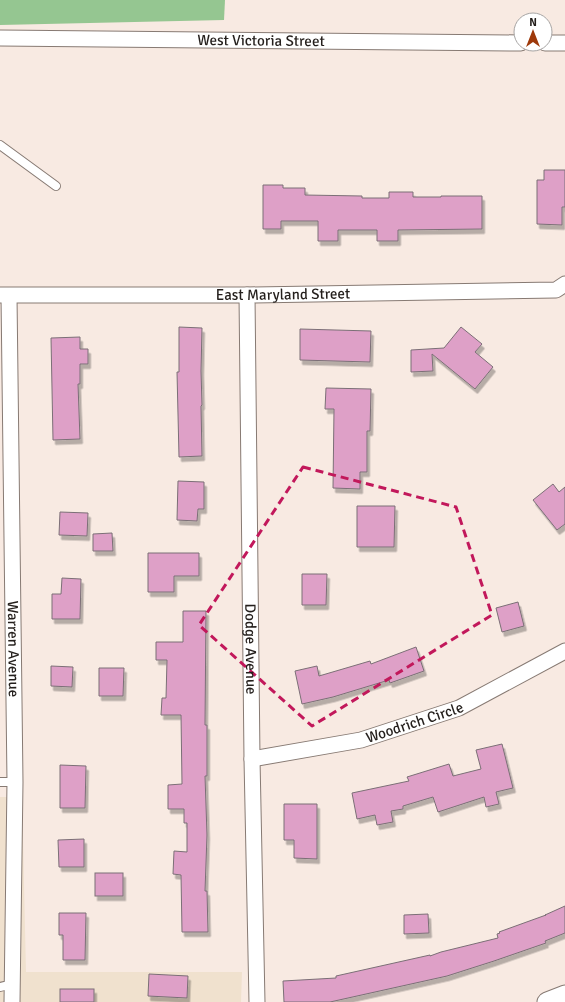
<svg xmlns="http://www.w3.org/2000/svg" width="565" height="1002" font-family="Signika,sans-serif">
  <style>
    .commercial { fill: #f0e1ce }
    .forest { fill: #95c691 }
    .building { fill: #dea0c7; stroke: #7b6f76; filter: url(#shadow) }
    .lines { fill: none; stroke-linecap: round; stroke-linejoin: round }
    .service-casing { stroke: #877a73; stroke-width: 10 }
    .minor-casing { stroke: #877a73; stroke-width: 17 }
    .tertiary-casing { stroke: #877a73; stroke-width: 21 }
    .service { stroke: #fff; stroke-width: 8 }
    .minor { stroke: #fff; stroke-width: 15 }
    .tertiary { stroke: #fff; stroke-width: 19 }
    .marked { fill: none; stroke: #c2185b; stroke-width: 3; stroke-dasharray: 8 5; stroke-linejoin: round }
    .labels { text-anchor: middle; stroke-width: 4; stroke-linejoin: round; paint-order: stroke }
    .street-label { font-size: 15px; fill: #241f1c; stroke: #fff }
  </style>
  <defs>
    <filter id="shadow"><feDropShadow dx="2.5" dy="4.5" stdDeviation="0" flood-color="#0004"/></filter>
  </defs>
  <rect width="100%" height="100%" fill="#f8eae2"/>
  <!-- commercial -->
  <polygon class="commercial" points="0,797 22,797 26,972 242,972 241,1002 0,1002"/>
  <!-- forest -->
  <polygon class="forest" points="0,0 225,0 224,20 0,25"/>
  <!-- building -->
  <g class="building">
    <polygon points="544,170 565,170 565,207 562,207 562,225 537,224 537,180 544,180"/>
    <polygon points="263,185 283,185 283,188 305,188 305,195 362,196 362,198 389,198 389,192 413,192 413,197 441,197 441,196 482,196 482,229 398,230 398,241 377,241 377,230 338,230 338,241 318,241 318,221 281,221 281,229 263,229"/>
    <polygon points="179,327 202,328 201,371 202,405 201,406 202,456 179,457 177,372 179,372"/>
    <polygon points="461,327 482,344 475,352 493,367 475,389 432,354 433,371 411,372 411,350 444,348"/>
    <polygon points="300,329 371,331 370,362 300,360"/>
    <polygon points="80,337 80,349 88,349 88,364 80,364 80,384 78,384 80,439 53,440 51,338"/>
    <polygon points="326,388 371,389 370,431 367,431 367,472 360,472 360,489 333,488 334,409 325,409"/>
    <polygon points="178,481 204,482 204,509 198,509 197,521 177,520"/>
    <polygon points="553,484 559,492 565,487 565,524 557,530 533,500"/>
    <polygon points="357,506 395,506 394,547 357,547"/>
    <polygon points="60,512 88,513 87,536 59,535"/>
    <polygon points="112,533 113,551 93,551 93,534"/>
    <polygon points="148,553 199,553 199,576 174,576 174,592 148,592"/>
    <polygon points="302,574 327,574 326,605 302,605"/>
    <polygon points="62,578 81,579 80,619 52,619 52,594 61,594"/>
    <polygon points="518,602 524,626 502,632 496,608"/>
    <polygon points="183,611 206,611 205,725 207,725 207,776 205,776 207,835 205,891 207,891 208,932 182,932 181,875 173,874 174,851 187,852 187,823 184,823 184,809 168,809 168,785 182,784 181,715 161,715 162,698 166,698 167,660 156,660 156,642 183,642"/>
    <polygon points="416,647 424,671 390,683 389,680 333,697 302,704 295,671 317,666 319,676 370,661 371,664"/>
    <polygon points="51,666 73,667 72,687 51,686"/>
    <polygon points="99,668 124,668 123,696 99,696"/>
    <polygon points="502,744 513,788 496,792 499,804 486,807 484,797 438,812 433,797 403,806 403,809 391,811 393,822 377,825 375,815 357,819 352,793 409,781 407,777 449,764 453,776 481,769 476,750"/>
    <polygon points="60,765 86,766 85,808 60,808"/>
    <polygon points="284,804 317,804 317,859 294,858 294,840 284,840"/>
    <polygon points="84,839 84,867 59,867 58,840"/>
    <rect x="95" y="873" width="28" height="23"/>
    <polygon points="565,906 565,933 545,941 546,943 494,961 447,976 330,1002 284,1002 283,981 336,978 336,976 430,955 430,956 441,952 498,938 497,934 500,933 499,932 546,915 545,915"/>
    <polygon points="59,913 86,913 85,960 63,960 63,935 59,935"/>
    <polygon points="428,914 429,933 404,934 404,915"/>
    <polygon points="149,974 188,976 187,998 148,996"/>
    <rect x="60" y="989" width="34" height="13"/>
  </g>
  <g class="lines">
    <!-- service casing -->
    <g class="service-casing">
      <g id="service">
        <polyline points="0,145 56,186"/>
        <polyline points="0,782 15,782"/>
        <polyline points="0,987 13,984"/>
      </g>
    </g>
    <!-- minor casing -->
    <g class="minor-casing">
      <g id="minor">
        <path id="s1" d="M0,38L521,43"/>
        <polyline points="545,43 565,43"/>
        <path id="s2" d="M0,295H247L556,290L565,284"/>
        <path id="s3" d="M247,295L252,759L257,1002"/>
        <path id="s4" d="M9,296L15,782L12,1002"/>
        <path id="s5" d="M252,759L361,740L459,708L565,651"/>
      </g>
    </g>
    <!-- tertiary casing -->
    <g class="tertiary-casing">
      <polyline id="tertiary" points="547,1002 565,995"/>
    </g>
    <!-- service -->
    <use href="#service" class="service"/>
    <!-- minor -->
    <use href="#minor" class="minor"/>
    <!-- tertiary -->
    <use href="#tertiary" class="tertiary"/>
  </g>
  <!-- marked area -->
  <path class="marked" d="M303,467L456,507L492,615L312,726L199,625Z"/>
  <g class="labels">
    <!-- street labels -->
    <g class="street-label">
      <text dy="5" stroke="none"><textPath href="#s1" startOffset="261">West Victoria Street</textPath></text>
      <text dy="5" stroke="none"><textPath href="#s2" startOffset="283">East Maryland Street</textPath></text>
      <text dy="5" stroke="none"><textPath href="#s4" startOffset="353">Warren Avenue</textPath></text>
      <text dy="5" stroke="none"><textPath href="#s3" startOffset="354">Dodge Avenue</textPath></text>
      <text dy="5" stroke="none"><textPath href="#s5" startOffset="167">Woodrich Circle</textPath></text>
    </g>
  </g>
  <!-- north arrow -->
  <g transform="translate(533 32)"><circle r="19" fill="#ffffff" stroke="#a7a5a4"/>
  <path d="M0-3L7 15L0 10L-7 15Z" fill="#9e390a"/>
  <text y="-6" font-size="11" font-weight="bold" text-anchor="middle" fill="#241f1c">N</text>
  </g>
</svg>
